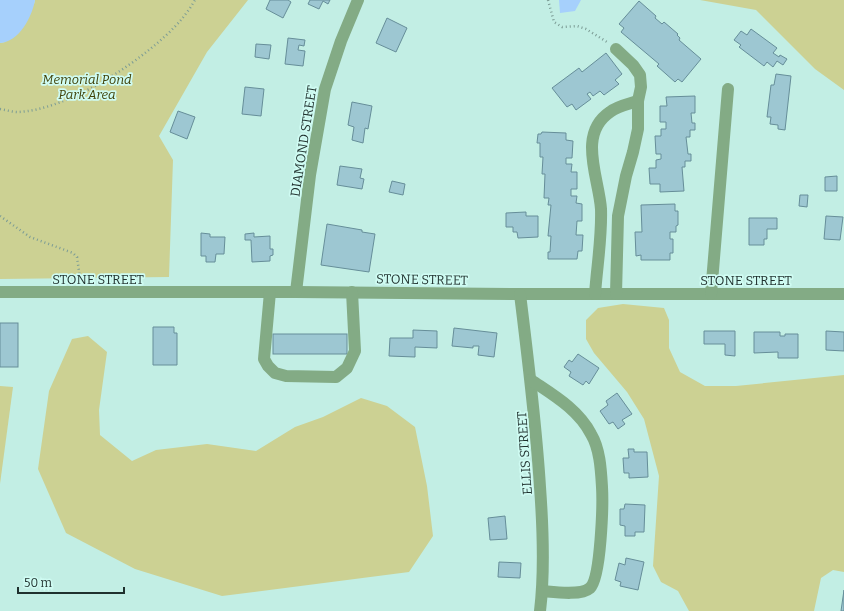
<svg xmlns="http://www.w3.org/2000/svg" width="844" height="611" font-family="Bitter,serif">
  <style>
    .green { fill: #ccd193 }
    .water { fill: #a6d0fc }
    .building { fill: #9dc7d2; stroke: #668e99 }
    .lines { fill: none; stroke-linecap: round; stroke-linejoin: round }
    .path { stroke: #7c9c95; stroke-width: 2.5; stroke-dasharray: 1 3; stroke-linecap: butt }
    .minor { stroke: #83ab85; stroke-width: 12 }
    .labels { text-anchor: middle; stroke-width: 3.5; stroke-linejoin: round; paint-order: stroke }
    .park-label { font-size: 13px; font-style: italic; fill: #41430a; stroke: #cffbf2 }
    .street-label { font-size: 13px; fill: #1f302d; stroke: #cffbf2 }
  </style>
  <rect width="100%" height="100%" fill="#c2eee4"/>
  <!-- green -->
  <g class="green">
    <polygon points="35,0 248,0 207,52 159,136 173,160 169,277 0,279 0,43 5,42 34,4"/>
    <polygon points="700,0 844,0 844,90 815,69 756,10"/>
    <polygon points="623,304 664,308 669,320 669,348 680,372 705,386 736,386 844,375 844,572 833,570 821,578 814,611 689,611 678,591 661,582 653,566 659,476 644,419 627,392 594,353 586,339 586,320 598,308"/>
    <polygon points="88,336 107,352 99,410 100,435 132,461 156,450 207,444 256,451 295,427 323,417 361,398 387,406 415,427 427,486 433,536 409,572 222,596 135,569 66,533 38,469 49,391 72,339"/>
    <polygon points="0,386 13,387 0,484"/>
  </g>
  <!-- water -->
  <g class="water">
    <path d="M0,0H35C32,17 19,42 0,43Z"/>
    <polygon points="559,0 581,0 575,11 560,13"/>
  </g>
  <!-- building -->
  <g class="building">
    <polygon points="270,0 288,0 291,2 283,18 266,9"/>
    <polygon points="310,0 330,0 328,4 323,1 319,9 308,4"/>
    <polygon points="639,1 656,16 655,18 662,24 664,22 678,34 677,35 680,38 679,40 701,59 682,82 678,79 675,82 657,66 659,64 621,32 624,28 619,24"/>
    <polygon points="387,18 407,28 396,52 376,43"/>
    <polygon points="751,29 777,48 773,53 779,57 780,55 787,59 783,65 777,61 773,67 767,62 764,66 739,47 741,45 734,40 741,31 747,35"/>
    <polygon points="288,38 305,40 304,46 299,45 298,50 305,51 303,66 285,64"/>
    <polygon points="256,44 271,45 269,59 255,57"/>
    <polygon points="606,53 622,74 615,80 619,84 604,95 600,91 593,96 590,92 587,94 591,99 576,110 572,104 567,107 552,88 579,68 582,72"/>
    <polygon points="776,74 791,76 785,130 778,129 778,125 770,124 771,117 767,117 771,85 774,85"/>
    <polygon points="245,87 264,89 261,116 242,114"/>
    <polygon points="695,96 695,113 691,113 692,123 695,123 695,130 690,130 690,137 686,137 688,154 691,154 691,161 685,161 685,167 682,167 684,191 660,192 660,184 650,184 649,168 656,168 656,160 661,159 661,154 656,154 655,136 661,136 661,129 666,129 666,122 660,122 660,106 667,106 666,97"/>
    <polygon points="352,102 372,106 368,129 365,128 363,143 352,140 354,127 348,125"/>
    <polygon points="178,111 195,117 187,139 170,132"/>
    <polygon points="542,132 566,133 566,140 573,141 572,158 566,158 566,164 572,164 571,172 577,172 577,189 571,189 571,196 577,196 576,203 582,204 582,221 577,221 576,235 583,235 582,251 578,251 577,259 548,259 548,252 550,252 551,236 548,236 551,205 548,205 549,198 544,198 545,174 542,174 543,157 540,157 540,143 537,143 538,134 541,134"/>
    <polygon points="340,166 362,169 360,178 364,179 362,189 337,185"/>
    <polygon points="837,176 837,191 825,191 825,177"/>
    <polygon points="392,181 405,184 403,195 389,192"/>
    <polygon points="800,195 808,195 807,207 799,206"/>
    <polygon points="675,204 675,211 678,211 678,225 676,226 676,232 670,232 670,239 673,239 673,253 670,253 670,260 641,260 641,255 636,256 635,232 642,232 641,205"/>
    <polygon points="526,212 526,216 538,216 538,237 518,238 517,232 513,232 513,227 506,227 506,213"/>
    <polygon points="826,216 843,217 840,240 824,239"/>
    <polygon points="749,218 777,218 777,229 767,229 767,239 764,239 764,245 749,245"/>
    <polygon points="327,224 362,230 362,232 375,234 369,272 321,265"/>
    <polygon points="201,233 210,234 210,237 225,237 224,254 216,254 215,262 206,262 206,256 201,256"/>
    <polygon points="254,233 254,237 270,236 270,249 273,249 273,255 270,256 270,261 252,262 251,240 245,240 245,234"/>
    <rect x="0" y="323" width="18" height="44"/>
    <polygon points="153,327 174,327 174,333 177,333 177,365 153,365"/>
    <polygon points="454,328 497,333 494,357 478,355 479,346 473,346 473,348 452,346"/>
    <polygon points="413,330 437,331 437,348 415,347 415,357 389,356 390,338 413,338"/>
    <polygon points="704,331 735,331 735,356 725,355 725,344 704,344"/>
    <polygon points="826,331 844,332 844,351 826,350"/>
    <polygon points="754,332 780,332 780,336 785,336 785,334 798,334 798,358 778,358 778,352 754,353"/>
    <rect x="273" y="334" width="74" height="20"/>
    <polygon points="578,354 599,368 589,384 586,381 583,385 569,376 571,372 564,367 569,360 572,362"/>
    <polygon points="617,393 632,414 622,420 625,424 618,429 613,422 609,424 600,411 608,405 606,401"/>
    <polygon points="628,449 634,449 634,452 647,452 648,477 629,478 629,473 624,473 623,458 629,458"/>
    <polygon points="625,504 645,505 644,532 635,532 635,536 625,536 625,526 620,525 620,509 624,509"/>
    <polygon points="505,516 507,539 490,540 488,518"/>
    <polygon points="626,558 644,562 638,590 620,586 621,582 615,580 619,563 625,565"/>
    <polygon points="499,562 521,563 520,578 498,577"/>
    <polygon points="844,590 844,611 841,611"/>
  </g>
  <g class="lines">
    <!-- path -->
    <g class="path">
      <polyline points="548,0 554,22 562,27 577,26 586,29 607,42"/>
      <path d="M0,109C6,110 12,112 18,112C69,110 148,58 181,20C186,14 191,7 195,0"/>
      <polyline points="0,216 30,237 73,253 77,257 80,278"/>
    </g>
    <!-- minor -->
    <g class="minor">
      <polyline points="0,292 296,292 520,294 844,294"/>
      <polyline points="270,292 264,359 268,366 275,373 286,376 336,377 347,368 355,351 352,292"/>
      <polyline points="296,292 310,175 325,89 341,41 358,0"/>
      <path d="M520,294C528,359 536,422 540,487C543,528 545,570 540,611"/>
      <path d="M595,294C597,266 602,237 601,209C599,178 577,134 610,112C618,106 629,104 638,101"/>
      <polyline points="616,294 618,216 626,176 633,152 638,129 638,101 641,87 640,75 633,65 616,49"/>
      <polyline points="711,294 728,89"/>
      <path d="M531,380C553,395 578,409 591,434C600,449 601,470 602,487C603,504 601,578 590,588C581,596 554,592 542,591"/>
    </g>
  </g>
  <g class="labels">
    <!-- park labels -->
    <g class="park-label">
      <text x="87" y="84">Memorial Pond<tspan x="87" dy="15">Park Area</tspan></text>
    </g>
    <!-- street labels -->
    <g class="street-label">
      <text transform="translate(303 141) rotate(-81)" y="5">DIAMOND STREET</text>
      <text x="98" y="284">STONE STREET</text>
      <text transform="translate(422 279) rotate(1)" y="5">STONE STREET</text>
      <text x="746" y="285">STONE STREET</text>
      <text transform="translate(524 453) rotate(-94)" y="5">ELLIS STREET</text>
    </g>
  </g>
  <!-- scale -->
  <path d="M18 587v6h106v-6" fill="none" stroke="#1f302d" stroke-width="2"/>
  <text x="24" y="587" font-size="12" fill="#1f302d" stroke="#cffbf2" stroke-width="3" paint-order="stroke">50 m</text>
</svg>
